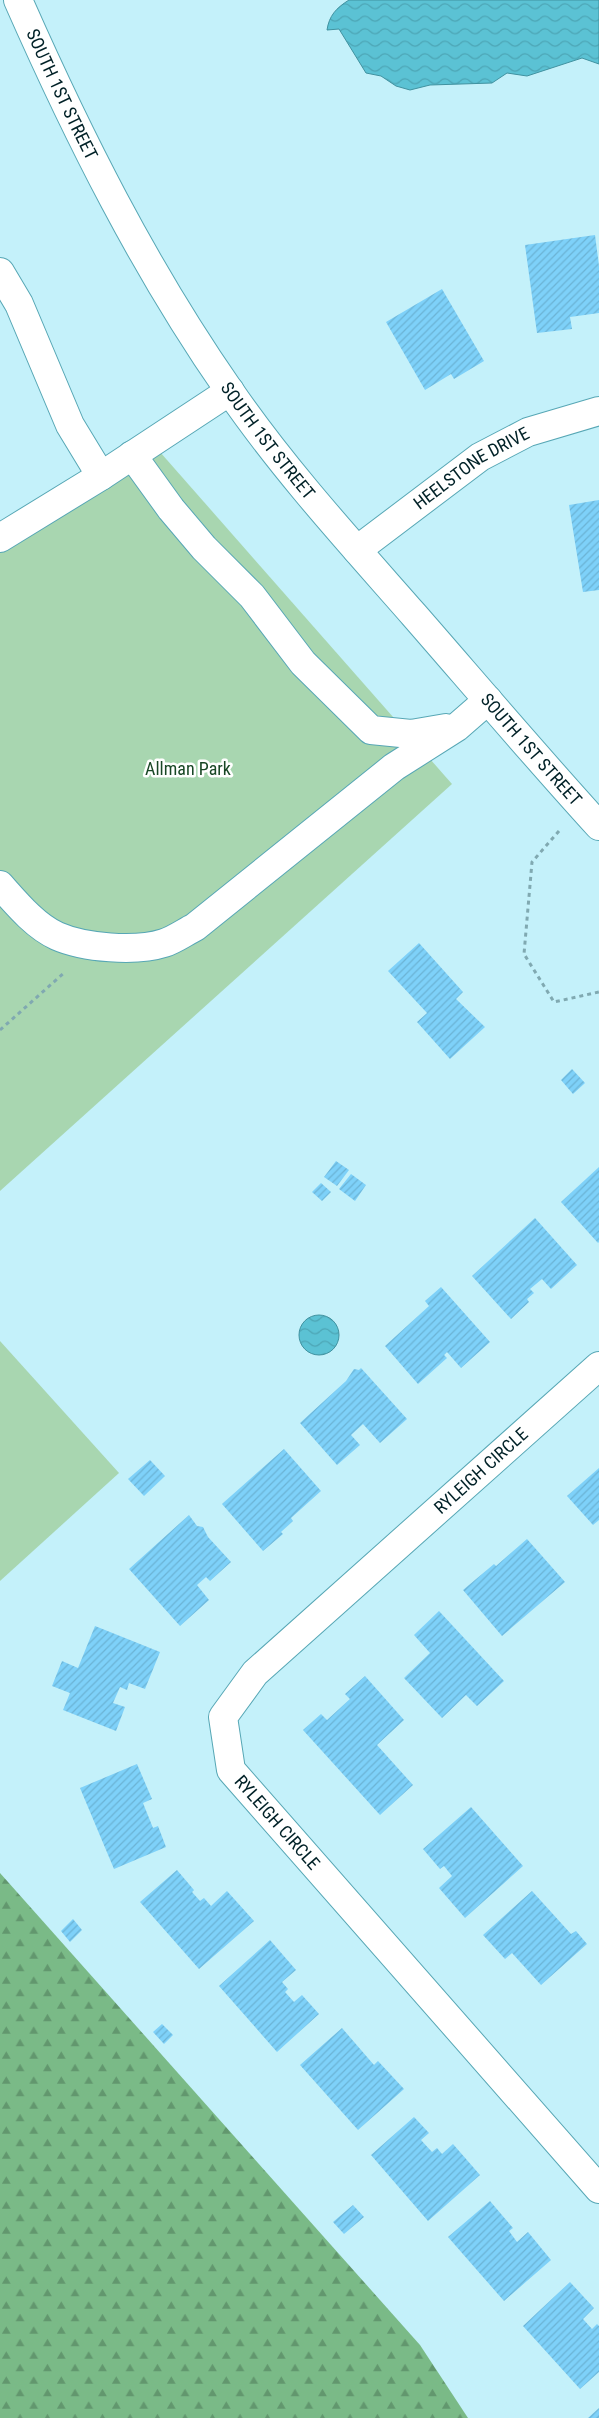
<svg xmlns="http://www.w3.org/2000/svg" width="599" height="2418" font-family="'Roboto Condensed',sans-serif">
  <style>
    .green { fill: #a8d6b0 }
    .forest { fill: url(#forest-firs) }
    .water { fill: url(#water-waves); stroke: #4092a0 }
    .building { fill: url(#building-hatch) }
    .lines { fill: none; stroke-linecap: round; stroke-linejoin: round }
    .minor-casing { stroke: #57a7b5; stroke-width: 30 }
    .path { stroke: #80a9b1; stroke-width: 3; stroke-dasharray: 4 4; stroke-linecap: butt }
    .minor { stroke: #fff; stroke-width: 28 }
    .labels { text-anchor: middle; stroke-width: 5; stroke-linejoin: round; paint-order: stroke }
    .street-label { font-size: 18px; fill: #002127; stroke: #fff }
    .park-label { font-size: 18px; fill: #184725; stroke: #fff }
  </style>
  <defs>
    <pattern id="forest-firs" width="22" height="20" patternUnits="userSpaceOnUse" patternTransform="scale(1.25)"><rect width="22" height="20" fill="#7aba87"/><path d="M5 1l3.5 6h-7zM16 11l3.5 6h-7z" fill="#62976e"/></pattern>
    <pattern id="water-waves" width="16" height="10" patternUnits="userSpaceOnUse" patternTransform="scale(1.25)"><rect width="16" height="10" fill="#5bc2d4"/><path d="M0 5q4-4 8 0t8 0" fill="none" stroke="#4da6b6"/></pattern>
    <pattern id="building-hatch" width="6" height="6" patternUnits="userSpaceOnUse" patternTransform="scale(1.25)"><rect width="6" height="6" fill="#7ed1f9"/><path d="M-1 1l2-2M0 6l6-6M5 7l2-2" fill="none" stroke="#6bb3d5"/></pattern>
  </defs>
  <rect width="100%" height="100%" fill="#c4f1fa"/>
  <!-- green -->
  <g class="green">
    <polygon points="160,452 452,784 0,1191 0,538"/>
    <polygon points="0,1341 119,1473 0,1581"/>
  </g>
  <!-- forest -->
  <polygon class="forest" points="0,1873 420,2345 468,2418 0,2418"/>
  <!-- water -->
  <g class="water">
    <path d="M349,0H599V64L582,58L527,76L507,73L492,83L430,85L410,90L396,86L381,76L366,73L339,29L327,30C329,16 336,8 349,0Z"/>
    <circle cx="319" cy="1335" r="20"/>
  </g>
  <!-- building -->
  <g class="building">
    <polygon points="595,235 599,266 599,313 570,317 572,329 537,333 525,245"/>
    <polygon points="442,289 484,361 454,379 451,374 425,390 386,322"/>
    <polygon points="599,500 599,590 583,592 569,505"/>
    <polygon points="419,943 463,992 456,999 485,1027 450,1059 417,1022 427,1013 388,971"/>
    <polygon points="572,1069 585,1083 573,1094 561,1080"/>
    <polygon points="336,1161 349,1170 337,1186 324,1177"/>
    <polygon points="599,1167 599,1242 598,1243 561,1202"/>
    <polygon points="351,1174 366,1185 355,1201 339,1189"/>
    <polygon points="321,1183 331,1192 322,1201 312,1192"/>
    <polygon points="535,1218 577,1265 551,1289 542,1279 530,1289 534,1293 527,1299 529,1302 511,1319 472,1276"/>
    <polygon points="441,1287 490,1342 461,1368 447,1352 444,1355 447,1358 418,1384 385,1346 429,1306 425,1301"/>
    <polygon points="361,1368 407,1419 380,1443 363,1424 351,1435 360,1445 337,1465 300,1423 346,1381 354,1369 359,1370"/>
    <polygon points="284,1449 321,1491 291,1518 293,1521 281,1532 283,1534 263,1551 222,1504"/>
    <polygon points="150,1460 165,1476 144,1496 128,1479"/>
    <polygon points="599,1468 599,1520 593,1525 567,1496"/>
    <polygon points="189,1515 197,1526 203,1527 208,1537 231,1562 210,1581 206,1577 197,1585 209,1600 180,1626 129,1569"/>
    <polygon points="527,1539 565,1582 502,1636 463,1590 494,1564 496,1566"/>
    <polygon points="439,1611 504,1681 477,1706 466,1695 442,1718 404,1678 430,1653 414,1635"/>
    <polygon points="95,1626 160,1652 145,1689 129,1683 127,1690 120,1687 113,1703 125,1707 116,1731 63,1710 70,1693 52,1686 62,1661 78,1668"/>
    <polygon points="365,1676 404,1720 377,1745 413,1785 380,1815 303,1730 321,1714 327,1720 350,1699 345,1694"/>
    <polygon points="137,1764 152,1799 143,1803 153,1828 158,1826 166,1847 114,1869 80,1788"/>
    <polygon points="471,1807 523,1866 465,1918 439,1888 452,1876 444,1866 440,1869 423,1849"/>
    <polygon points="177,1870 194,1890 192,1892 200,1901 204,1898 211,1906 227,1891 254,1921 199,1969 140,1902"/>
    <polygon points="532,1891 571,1934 576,1931 587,1944 541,1985 512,1953 505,1959 483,1935"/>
    <polygon points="73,1919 82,1930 70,1942 61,1931"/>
    <polygon points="270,1940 296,1970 282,1982 288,1989 285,1992 294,2002 302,1995 319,2014 277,2052 219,1986"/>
    <polygon points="162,2024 173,2035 164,2044 153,2032"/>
    <polygon points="342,2028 374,2065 378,2061 404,2089 358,2130 300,2065"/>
    <polygon points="414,2117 429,2133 421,2140 432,2152 437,2148 442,2154 453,2144 480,2175 428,2221 371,2155"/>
    <polygon points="490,2201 513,2228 509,2231 517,2242 528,2232 551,2260 504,2301 448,2237"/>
    <polygon points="353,2205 364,2217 344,2234 333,2222"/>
    <polygon points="570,2282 594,2308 583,2319 592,2329 597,2324 599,2326 599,2372 580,2389 523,2326"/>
    <polygon points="599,2408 599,2418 588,2418"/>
  </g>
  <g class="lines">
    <!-- minor casing -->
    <g class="minor-casing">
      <g id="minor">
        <path id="s1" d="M18,0C78,136 144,268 229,390C284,470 350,542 414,615C475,685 536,757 599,826"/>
        <polyline points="0,272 19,304 70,425 101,476"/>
        <polyline points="132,455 171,509 204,548 252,596 303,663 371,730 411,734 446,728"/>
        <polyline points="0,538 101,476 230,391"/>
        <path id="s2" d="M357,550L480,457L528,432L599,411"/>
        <path d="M0,885C16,903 35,926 57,936C84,948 136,952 164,943C174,940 185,932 195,927L394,767L457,727L488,700"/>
        <path id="s3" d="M599,1366L255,1673L223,1717L231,1770L599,2189"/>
      </g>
    </g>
    <!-- path -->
    <g class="path">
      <polyline points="559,831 532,862 524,954 554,1002 599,992"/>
      <polyline points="0,1030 65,972"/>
    </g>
    <!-- minor -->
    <use href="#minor" class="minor"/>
  </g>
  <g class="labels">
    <!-- street labels -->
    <g class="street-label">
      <text dy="6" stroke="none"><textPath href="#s1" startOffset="104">SOUTH 1ST STREET</textPath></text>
      <text dy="6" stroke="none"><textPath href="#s1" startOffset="508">SOUTH 1ST STREET</textPath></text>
      <text dy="6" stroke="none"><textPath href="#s2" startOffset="141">HEELSTONE DRIVE</textPath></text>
      <text dy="6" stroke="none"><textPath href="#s1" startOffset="914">SOUTH 1ST STREET</textPath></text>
      <text transform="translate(481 1471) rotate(-42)" y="6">RYLEIGH CIRCLE</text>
      <text dy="6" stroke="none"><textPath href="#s3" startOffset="639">RYLEIGH CIRCLE</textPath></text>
    </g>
    <!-- park labels -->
    <g class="park-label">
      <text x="188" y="775">Allman Park</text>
    </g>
  </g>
</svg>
